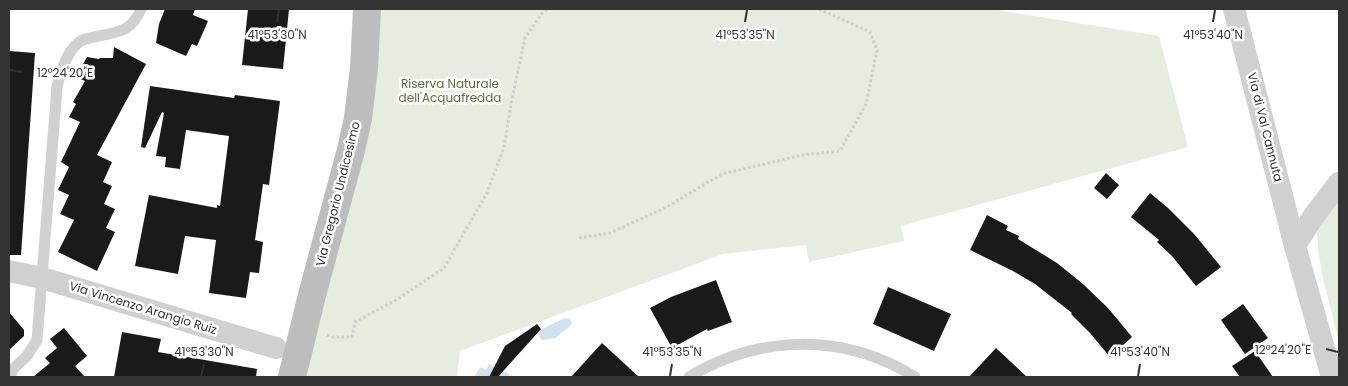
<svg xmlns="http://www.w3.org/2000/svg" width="1348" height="386" font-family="Poppins,sans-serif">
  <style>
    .green { fill: #e6ecdf }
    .water { fill: #cfe2ee }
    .building { fill: #1a1a1a }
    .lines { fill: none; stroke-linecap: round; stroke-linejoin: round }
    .path { stroke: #cdcdcd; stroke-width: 3; stroke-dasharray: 2.5 2.5; stroke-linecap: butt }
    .lane { stroke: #d0d0d0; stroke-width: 11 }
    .street { stroke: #d0d0d0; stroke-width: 22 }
    .secondary { stroke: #bdbdbd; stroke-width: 28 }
    .ticks { fill: none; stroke: #333; stroke-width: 2 }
    .labels { text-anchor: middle; stroke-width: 5; stroke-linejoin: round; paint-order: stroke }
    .park-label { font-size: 12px; fill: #56703f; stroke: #fff }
    .street-label { font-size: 12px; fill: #333; stroke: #fff }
    .ticks-label { font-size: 12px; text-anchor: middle; fill: #333; stroke: #fff; stroke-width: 5; stroke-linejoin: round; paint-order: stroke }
  </style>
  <rect width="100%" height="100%" fill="#fff"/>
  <!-- green -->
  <g class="green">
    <polygon points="380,9 991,9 1159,36 1188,147 901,226 904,241 809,262 806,245 723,254 460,351 457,377 308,377 308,344"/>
    <polygon points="1339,191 1339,341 1324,283 1319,256 1317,232"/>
  </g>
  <!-- water -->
  <g class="water">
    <path d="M565,318L570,319L572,322C570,330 560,331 556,338L541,340L538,332L540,330Z"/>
    <polygon points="489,364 509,374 508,377 479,377 475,376 480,367 486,370"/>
  </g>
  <!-- building -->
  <g class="building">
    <polygon points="165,9 195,9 193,15 208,21 197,46 192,44 186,56 156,43 159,24"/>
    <polygon points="248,9 289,9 283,69 242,65"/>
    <polygon points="114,47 146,64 97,155 112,162 103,182 112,186 104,204 115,209 106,228 115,232 97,271 58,252 74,220 60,214 69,195 58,190 69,167 61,162 80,122 69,117 76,104 73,102 85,81 76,77 87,57 99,59 100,58 113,58"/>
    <polygon points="9,51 35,53 21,255 9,255"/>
    <polygon points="150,86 234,98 235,95 280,101 269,185 263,184 255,240 263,242 259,273 250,272 246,298 209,293 216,240 185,236 178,274 135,266 149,195 217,208 217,205 220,206 229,136 186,130 180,169 165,167 166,157 156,156 164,113 162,112 145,148 141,147"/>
    <polygon points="1106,173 1119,185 1107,199 1094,188"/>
    <polygon points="1150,193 1168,208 1195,235 1221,267 1196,286 1172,256 1157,242 1159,240 1131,217"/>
    <polygon points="987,215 1008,226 1006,230 1019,236 1018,239 1057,263 1083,284 1108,308 1132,337 1110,357 1090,333 1071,314 1072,313 1035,284 1013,271 970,250"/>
    <polygon points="716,280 732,322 708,331 707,329 672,348 650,308 671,297"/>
    <polygon points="888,287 951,314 934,351 873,324"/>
    <polygon points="1243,304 1268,338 1245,354 1221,320"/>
    <polygon points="9,312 24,330 24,336 9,350"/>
    <polygon points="537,324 541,329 498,377 489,377 505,346"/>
    <polygon points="64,328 87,356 75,366 85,377 33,377 50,363 45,358 57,348 50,339"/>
    <polygon points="122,332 161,339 158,352 257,369 256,377 114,377"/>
    <polygon points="602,343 639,377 571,377"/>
    <polygon points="996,348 1027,377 969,377"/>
    <polygon points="1255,351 1273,377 1240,377 1232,366"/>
  </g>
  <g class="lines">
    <!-- path -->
    <g class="path">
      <polyline points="579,238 610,233 665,208 722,174 803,155 840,151 866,104 877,50 870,32 819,9"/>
      <polyline points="327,335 333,337 352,337 355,322 396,300 444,268 487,193 504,147 512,99 525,38 543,12 548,9"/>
    </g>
    <!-- lane -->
    <g class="lane">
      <path d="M10,377L13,369L27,356L37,340L57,87C61,71 66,53 79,42C83,39 89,38 94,37C117,32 131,33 141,9"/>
      <path d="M689,377C760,334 844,333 915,377"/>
    </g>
    <!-- street -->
    <g class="street">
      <polyline points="1234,9 1295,246 1332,377"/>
      <polyline points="1295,246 1313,217 1339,183"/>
      <polyline points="9,271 42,278 276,348"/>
    </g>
    <!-- secondary -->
    <polyline class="secondary" points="292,377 312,295 351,150 358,118 364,68 367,9"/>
  </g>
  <!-- ticks -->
  <path class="ticks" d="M277,22L279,10M745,22L747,10M1213,22L1215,10M10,70L22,72M1326,349L1338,352M201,376L204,364M670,376L672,364M1138,376L1140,364"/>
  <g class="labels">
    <!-- park labels -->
    <g class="park-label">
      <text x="450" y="88">Riserva Naturale<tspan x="450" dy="14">dell'Acquafredda</tspan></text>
    </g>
    <!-- street labels -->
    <g class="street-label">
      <text transform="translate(1265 127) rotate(76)" y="4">Via di Val Cannuta</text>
      <text transform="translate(338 194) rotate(-76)" y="4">Via Gregorio Undicesimo</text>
      <text transform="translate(143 308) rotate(17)" y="4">Via Vincenzo Arangio Ruiz</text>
    </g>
  </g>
  <g class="ticks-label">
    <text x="277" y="39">41°53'30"N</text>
    <text x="745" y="39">41°53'35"N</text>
    <text x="1213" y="39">41°53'40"N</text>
    <text x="65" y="77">12°24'20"E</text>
    <text x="1283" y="354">12°24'20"E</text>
    <text x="204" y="356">41°53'30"N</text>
    <text x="672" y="356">41°53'35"N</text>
    <text x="1140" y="356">41°53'40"N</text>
  </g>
  <!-- border -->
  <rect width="1348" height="386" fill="none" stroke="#333333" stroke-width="20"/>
</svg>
